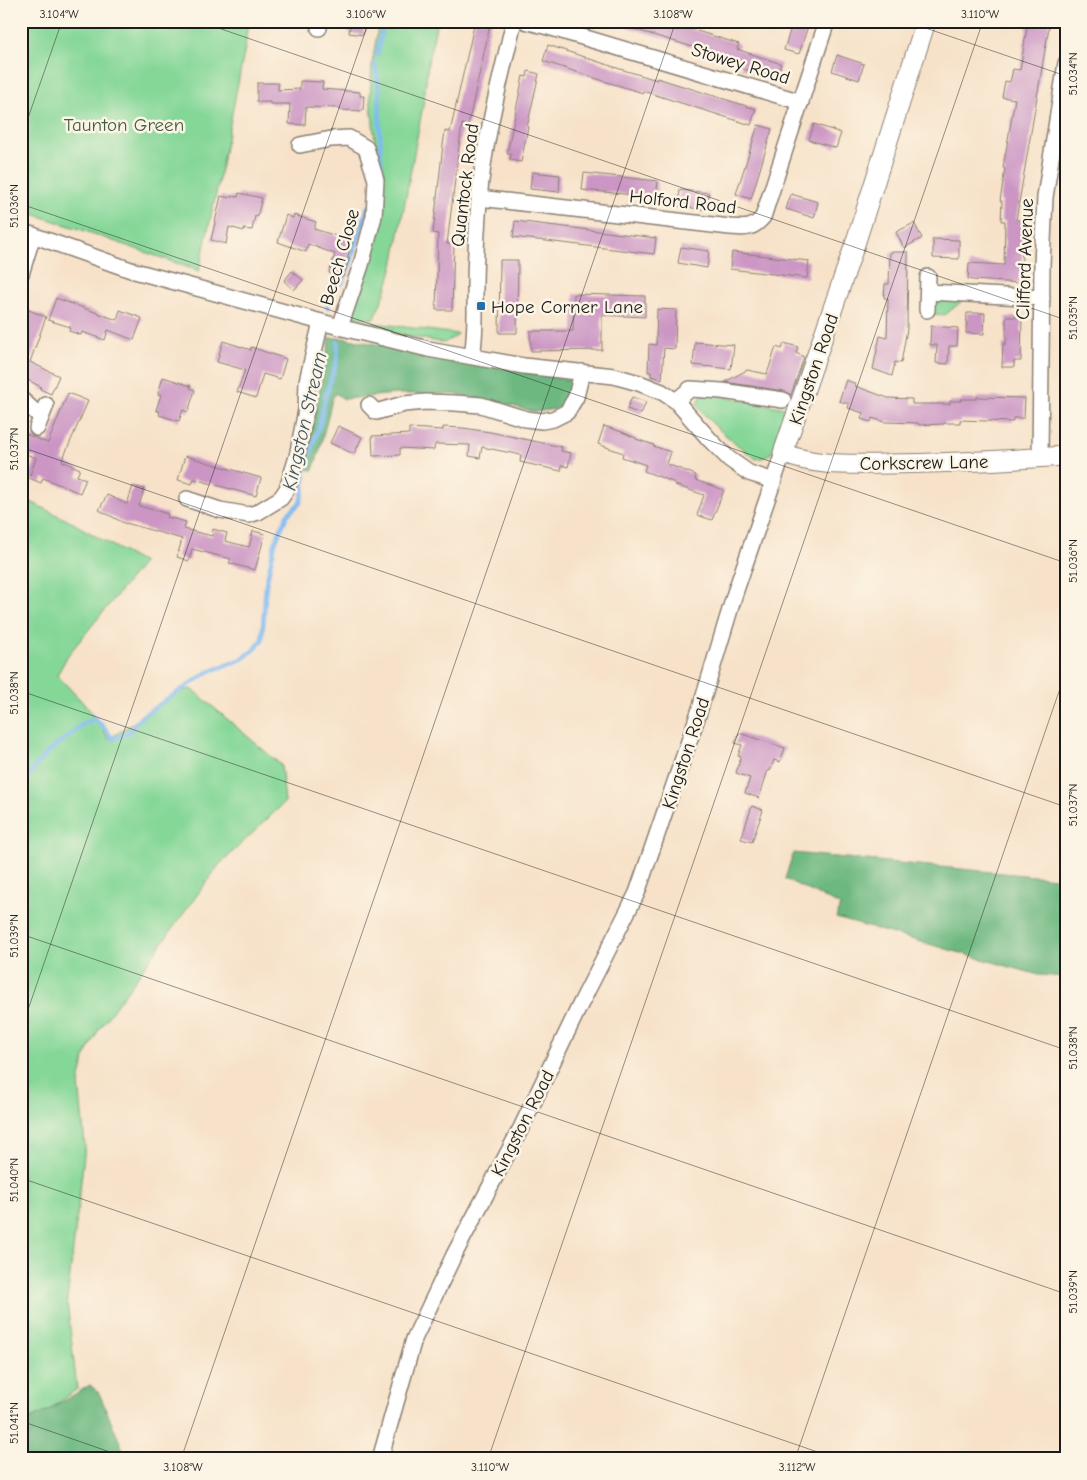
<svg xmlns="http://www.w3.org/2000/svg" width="1087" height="1480" font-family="'Comic Neue',sans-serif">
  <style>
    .green { fill: #85d798; stroke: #507a5a }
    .forest { fill: #6cb880; stroke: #446a4e }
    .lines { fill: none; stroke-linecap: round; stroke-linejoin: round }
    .stream { stroke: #7fbaf1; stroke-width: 4.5 }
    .building { fill: #cb95c4 }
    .minor-casing { stroke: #8a7f72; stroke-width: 18 }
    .tertiary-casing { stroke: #8a7f72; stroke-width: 21 }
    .minor { stroke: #fff; stroke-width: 15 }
    .tertiary { stroke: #fff; stroke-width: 19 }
    .ticks { fill: none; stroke: #1c1c1c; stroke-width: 1; stroke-opacity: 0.45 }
    .poi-dot { fill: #1f6fb2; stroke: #fcf5e5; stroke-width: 2 }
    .labels { text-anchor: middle; stroke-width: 5; stroke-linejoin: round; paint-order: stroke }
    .street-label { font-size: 19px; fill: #1c1c1c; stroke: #fcf5e5 }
    .park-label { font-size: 19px; fill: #415d47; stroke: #fcf5e5 }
    .poi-label { font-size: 19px; fill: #1c1c1c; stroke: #fcf5e5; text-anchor: start }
    .water-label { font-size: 20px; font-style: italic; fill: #3f5367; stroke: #fcf5e5 }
    .neatline { fill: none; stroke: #1c1c1c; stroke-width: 2 }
    .ticks-label { font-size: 12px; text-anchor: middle; fill: #1c1c1c }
  </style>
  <rect width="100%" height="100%" fill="#fcf5e5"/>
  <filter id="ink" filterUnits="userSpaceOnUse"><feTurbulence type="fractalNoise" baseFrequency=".02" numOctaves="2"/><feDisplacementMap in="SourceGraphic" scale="10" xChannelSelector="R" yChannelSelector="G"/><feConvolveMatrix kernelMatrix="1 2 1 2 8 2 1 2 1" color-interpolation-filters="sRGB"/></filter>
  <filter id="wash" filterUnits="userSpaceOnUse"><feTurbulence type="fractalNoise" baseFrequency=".0096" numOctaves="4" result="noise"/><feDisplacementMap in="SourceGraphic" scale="20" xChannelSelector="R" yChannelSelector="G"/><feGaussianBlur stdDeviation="1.12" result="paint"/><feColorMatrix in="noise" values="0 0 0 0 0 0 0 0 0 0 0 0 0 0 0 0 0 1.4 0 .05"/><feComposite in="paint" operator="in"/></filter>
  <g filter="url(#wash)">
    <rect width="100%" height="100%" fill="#f7e2c9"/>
    <!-- green -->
    <g class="green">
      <polygon points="21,21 248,21 245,48 216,194 199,271 79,229 21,210"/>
      <polygon points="379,21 437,21 428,63 424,100 393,266 385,293 374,319 347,316 380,210 376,150 370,96 372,64"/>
      <polygon points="939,300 962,301 945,315 932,314 934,306"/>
      <path d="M367,322L458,334C455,339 449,338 445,343L364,328L356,325L358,323Z"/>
      <path d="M704,394L716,395L791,409C784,428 780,458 756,459C739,446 706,422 697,404L699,399Z"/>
      <polygon points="21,497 73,523 143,563 68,655 57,675 88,708 109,739 180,691 192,689 281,765 285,802 219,865 99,1029 85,1057 79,1082 85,1147 67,1301 77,1389 49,1410 21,1424"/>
    </g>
    <!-- forest -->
    <g class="forest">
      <polygon points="330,338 343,338 574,381 569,396 561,406 555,409 535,412 493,401 453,394 395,394 344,399 335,393 332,399 320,449 313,470 304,469"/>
      <polygon points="793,853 1066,879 1066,977 1039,975 836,918 840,905 785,879"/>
      <polygon points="90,1385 99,1393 127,1459 21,1459 21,1424 49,1410"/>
    </g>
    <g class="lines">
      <!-- stream -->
      <g class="stream">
        <polyline points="377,55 384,21"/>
        <polyline points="375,64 379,90 381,174"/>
        <polyline points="328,308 327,304 330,287 342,283 350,263 368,207"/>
        <polyline points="21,784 46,754 82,725 94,718 104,727 113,739 129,732 142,716 208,672 242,659 255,649 262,640 266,584 275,543 287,515 300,503 303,492 305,469 319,426 325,398 337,360 338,342"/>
        <polyline points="1066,988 1063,991 1063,1060 1066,1062"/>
      </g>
    </g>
    <g id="blocks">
      <!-- building -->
      <g class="building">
        <polygon points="351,21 365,21 363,35 349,33"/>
        <polygon points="475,21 491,21 468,125 462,124 459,147 447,244 454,244 452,310 436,310 438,234 433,233 443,145 445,131 450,132"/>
        <polygon points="617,21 665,21 739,44 737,49 781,64 776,79 741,68 743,63 706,51 617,24"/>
        <polygon points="793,21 808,26 799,54 784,50"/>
        <polygon points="1028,21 1050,21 1016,220 1023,220 1021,283 973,280 968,279 969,263 1004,265 1005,221 1001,221 1002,201 1000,201 1005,169 1003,168 1015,99 1002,97 1005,81 1010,82 1013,69 1020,70"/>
        <polygon points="548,45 620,69 657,80 657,78 756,109 751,125 643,91 643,93 607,82 543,61"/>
        <polygon points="837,55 864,64 859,80 832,71"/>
        <polygon points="528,71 539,74 527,127 528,127 521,162 510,160 511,154 507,154 523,76 527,77"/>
        <polygon points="300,81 323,82 322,89 360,92 360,96 364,96 363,111 340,110 340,108 306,107 305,125 289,124 290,104 270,104 270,102 257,102 257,83 278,83 278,90 300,89"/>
        <polygon points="814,124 841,133 836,148 809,140"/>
        <polygon points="758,125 772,129 751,199 736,194"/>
        <polygon points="532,172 560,175 559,192 530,189"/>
        <polygon points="584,173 658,181 656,197 582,190"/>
        <polygon points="680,190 709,193 707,210 678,206"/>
        <polygon points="239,193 262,198 257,217 255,216 252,230 244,229 244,231 229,227 226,244 211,240 221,196 230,198 231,196 238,197"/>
        <polygon points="791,194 818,202 814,218 786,209"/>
        <polygon points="286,215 293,218 294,215 316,222 314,229 353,241 347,258 350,258 343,277 329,273 335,254 308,244 306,252 278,242"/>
        <polygon points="515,221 656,238 654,254 513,237"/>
        <polygon points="914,223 922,238 904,248 896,232"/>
        <polygon points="933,239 959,240 959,259 933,258"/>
        <polygon points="681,247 709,251 707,268 678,263"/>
        <polygon points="732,252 809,261 807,278 730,269"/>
        <polygon points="890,252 908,252 907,329 901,363 895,362 892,376 873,369 880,336 887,338 888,298 884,298 885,284 889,284"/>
        <polygon points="500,260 518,260 517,333 499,333"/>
        <polygon points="292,271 303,280 294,290 284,281"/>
        <polygon points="574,294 645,296 645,317 602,315 602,350 531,351 530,331 573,331"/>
        <polygon points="56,298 117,320 120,310 142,318 134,340 108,330 105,340 82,332 81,335 69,331 70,327 48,320"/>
        <polygon points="24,308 46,317 30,362 59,376 51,394 40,389 41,387 24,378 23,382 21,381 21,343 26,331 21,330 21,315"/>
        <polygon points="657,309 676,310 675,349 664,348 662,379 651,376 651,372 648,372 649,344 656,345"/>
        <polygon points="967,313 985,313 984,334 966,333"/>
        <polygon points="1006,317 1022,317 1021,361 1014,361 1014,367 1002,367 1003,344 1006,344"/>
        <polygon points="931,326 958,328 957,346 949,346 948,364 936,363 937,345 930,345"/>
        <polygon points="223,341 251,350 251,347 286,359 280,379 263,374 256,398 237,392 245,370 217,362"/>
        <polygon points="695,342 734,345 731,369 693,365"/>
        <polygon points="784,343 798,347 796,353 804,357 791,395 784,391 725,382 747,370 767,374 776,347 782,349"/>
        <polygon points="163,377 191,386 190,388 195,390 188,412 183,410 179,421 159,415 160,412 156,410 161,395 158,394"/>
        <polygon points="846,380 856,384 855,386 888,398 912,399 912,404 950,404 950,401 961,401 961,399 977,399 977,397 1025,398 1024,418 1013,418 1013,422 960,420 960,423 944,423 944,424 919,425 918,423 885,422 872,418 871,422 861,419 863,413 848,408 849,404 839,401"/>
        <polygon points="68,393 88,401 62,461 80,469 77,476 86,479 80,493 43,478 41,483 29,478 36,458 21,452 21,432 48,443"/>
        <polygon points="632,397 646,402 641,414 627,409"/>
        <polygon points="338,426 362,437 354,454 330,443"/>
        <polygon points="604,426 622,432 636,438 636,439 654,445 653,446 671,452 667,464 696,475 695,480 724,490 712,520 697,515 704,495 675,485 675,483 668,480 644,471 646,465 622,457 623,453 598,444"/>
        <polygon points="443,427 463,428 490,432 562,447 561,451 571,453 568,467 562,465 561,471 520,462 521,455 482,447 480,458 469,456 470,445 435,444 434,450 400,448 400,455 373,456 372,436 409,434 409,428 443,430"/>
        <polygon points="185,456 261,478 256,496 194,479 192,484 178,480"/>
        <polygon points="133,486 144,489 139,506 168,514 167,517 186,522 184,529 212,536 213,529 227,533 225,541 249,547 253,531 265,534 255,570 229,563 231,559 192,549 189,561 177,557 182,539 126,523 126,524 99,510 107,495 127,504"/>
        <polygon points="739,733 785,748 780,762 774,760 770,771 768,770 759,798 745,793 750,778 736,773 741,757 738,756 742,745 735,743"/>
        <polygon points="752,806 763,810 752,842 741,839"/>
      </g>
    </g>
  </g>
  <g filter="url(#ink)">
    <use href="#blocks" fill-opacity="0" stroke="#8a7f72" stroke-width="1"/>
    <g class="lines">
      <!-- minor casing -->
      <g class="minor-casing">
        <g id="minor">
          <polyline points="525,21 552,28 801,102"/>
          <polyline points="319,28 319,21"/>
          <polyline points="300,145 331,139 349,138 366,148 376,180 374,216 361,265 340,327"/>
          <path d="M479,198L730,227C745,228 752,230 763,217L827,21"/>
          <polyline points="21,231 131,270 347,329 428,349 524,366 614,376 639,383 662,392 676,401 710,440 729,459 749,473 774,481"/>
          <polyline points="21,274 33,235"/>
          <polyline points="928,292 1042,298"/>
          <polyline points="927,310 928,277"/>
          <path d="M472,356C476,334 475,310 475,288C475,259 477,230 479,200C484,140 500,81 514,21"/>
          <polyline points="21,399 41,417"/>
          <polyline points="676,401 690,389 722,391 783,400"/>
          <polyline points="369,405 376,412 404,404 426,402 455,403 481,405 526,419 542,421 553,419 567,412 576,397 582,372"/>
          <polyline points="37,428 46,405"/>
          <polyline points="1040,458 1042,265 1045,197 1066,63"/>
          <polyline points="187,499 220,510 249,515 258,512 281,498 287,489 297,457 306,410 307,381 321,322"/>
          <polyline points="380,1459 414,1339 454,1255 521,1128 581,1003 637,893 700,709 735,593 783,453"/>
        </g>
      </g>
      <!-- tertiary casing -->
      <g class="tertiary-casing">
        <path id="tertiary" d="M926,21L855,244L783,453C816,467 854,464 889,464C948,463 1007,460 1066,456"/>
      </g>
      <!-- minor -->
      <use href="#minor" class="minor"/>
      <!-- tertiary -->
      <use href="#tertiary" class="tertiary"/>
    </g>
  </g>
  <!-- ticks -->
  <path class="ticks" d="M198,21L1066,320M905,21L1066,76M21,138L62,21M21,204L1066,563M21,447L1066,807M21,691L1066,1050M21,934L1066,1294M21,1030L369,21M21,1178L838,1459M21,1421L130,1459M181,1459L676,21M488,1459L983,21M795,1459L1066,671"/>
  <!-- markers -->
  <rect class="poi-dot" x="476" y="301" width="10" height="10" rx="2.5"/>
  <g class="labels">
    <!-- street labels -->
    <g class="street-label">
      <text transform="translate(741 63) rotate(17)" y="7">Stowey Road</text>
      <text transform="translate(464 185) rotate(-83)" y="7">Quantock Road</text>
      <text transform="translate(683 201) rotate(6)" y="7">Holford Road</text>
      <text transform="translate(339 257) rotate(-74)" y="7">Beech Close</text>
      <text transform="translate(1024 259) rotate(-88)" y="7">Clifford Avenue</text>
      <text transform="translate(813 369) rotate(-71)" y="7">Kingston Road</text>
      <text transform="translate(924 462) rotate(-1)" y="7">Corkscrew Lane</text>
      <text transform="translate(685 753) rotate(-72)" y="7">Kingston Road</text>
      <text transform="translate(522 1123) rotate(-63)" y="7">Kingston Road</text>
    </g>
    <!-- park labels -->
    <g class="park-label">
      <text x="124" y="131">Taunton Green</text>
    </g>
    <!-- poi labels -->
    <g class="poi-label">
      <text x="491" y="313">Hope Corner Lane</text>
    </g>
    <!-- water labels -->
    <g class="water-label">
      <text transform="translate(304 421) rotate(-77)" y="7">Kingston Stream</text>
    </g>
  </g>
  <!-- margin -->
  <rect width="1087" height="1480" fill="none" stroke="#fcf5e5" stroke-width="55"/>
  <rect x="28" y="28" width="1032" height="1424" class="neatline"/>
  <g class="ticks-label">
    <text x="59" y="18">3.104°W</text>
    <text x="366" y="18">3.106°W</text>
    <text x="673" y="18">3.108°W</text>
    <text x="980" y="18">3.110°W</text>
    <text transform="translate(1073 74) rotate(-90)" y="4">51.034°N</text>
    <text transform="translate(14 206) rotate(-90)" y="4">51.036°N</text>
    <text transform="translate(1073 318) rotate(-90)" y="4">51.035°N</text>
    <text transform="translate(14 449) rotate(-90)" y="4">51.037°N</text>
    <text transform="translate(1073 561) rotate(-90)" y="4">51.036°N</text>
    <text transform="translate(14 693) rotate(-90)" y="4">51.038°N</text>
    <text transform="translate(1073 805) rotate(-90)" y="4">51.037°N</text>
    <text transform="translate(14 936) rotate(-90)" y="4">51.039°N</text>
    <text transform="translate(1073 1048) rotate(-90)" y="4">51.038°N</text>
    <text transform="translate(14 1180) rotate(-90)" y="4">51.040°N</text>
    <text transform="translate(1073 1292) rotate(-90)" y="4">51.039°N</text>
    <text transform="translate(14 1423) rotate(-90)" y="4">51.041°N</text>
    <text x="183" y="1471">3.108°W</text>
    <text x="490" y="1471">3.110°W</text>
    <text x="797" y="1471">3.112°W</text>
  </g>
</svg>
